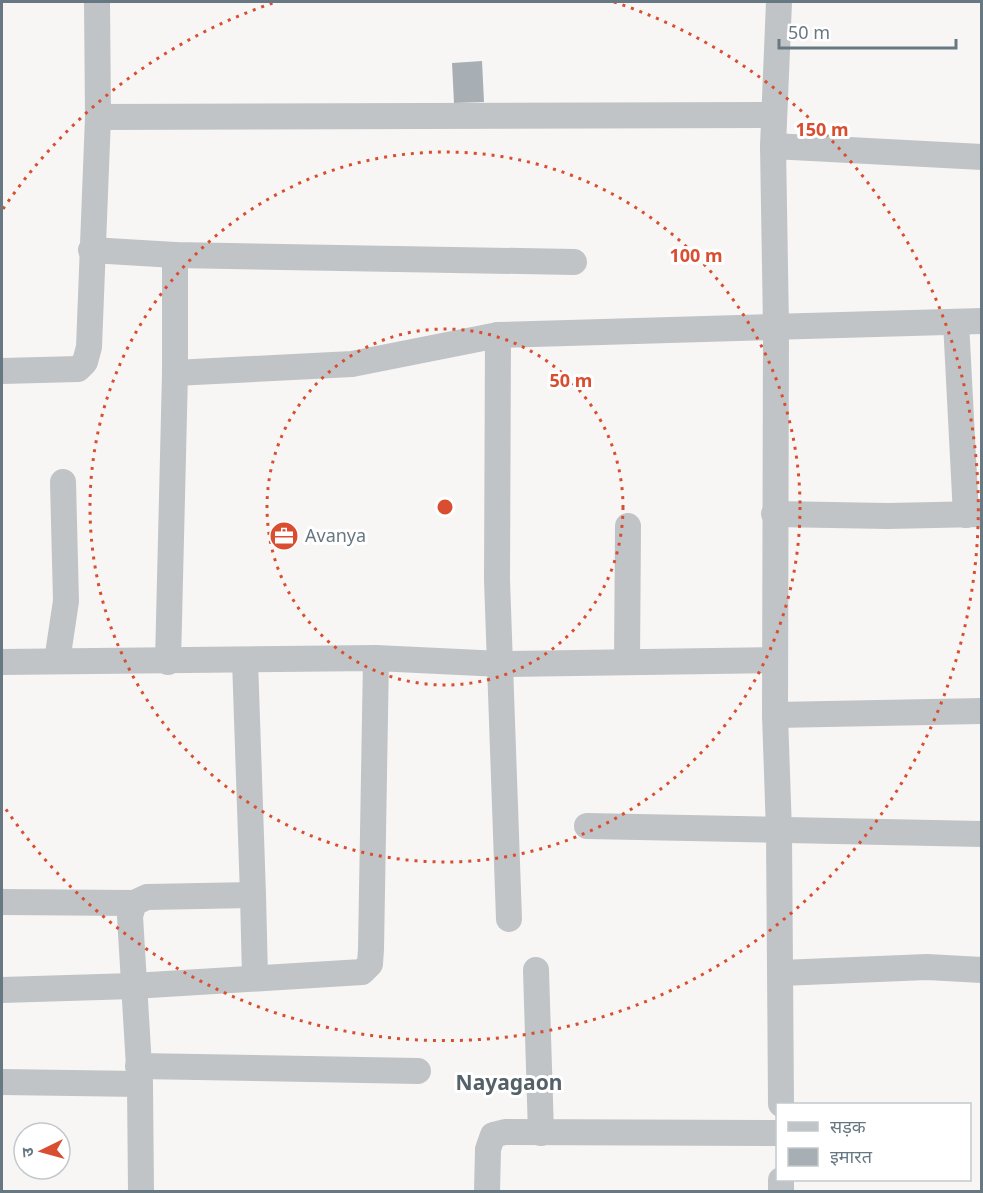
<svg xmlns="http://www.w3.org/2000/svg" width="983" height="1193" font-family="'Noto Sans','Noto Sans Devanagari',sans-serif">
  <style>
    .building { fill: #a7afb4 }
    .lines { fill: none; stroke-linecap: round; stroke-linejoin: round }
    .minor { stroke: #c0c4c7; stroke-width: 26 }
    .ring { fill: none; stroke: #d94e31; stroke-width: 3; stroke-dasharray: 3 6 }
    .labels { text-anchor: middle; stroke-width: 6; stroke-linejoin: round; paint-order: stroke }
    .poi-label { font-size: 18px; fill: #677883; stroke: #fff; text-anchor: start }
    .quarter-label { font-size: 21px; font-weight: bold; fill: #556168; stroke: #fff }
    .centre { fill: #d94e31; stroke: #fff; stroke-width: 3 }
    .ring-label { font-size: 18px; text-anchor: middle; font-weight: bold; fill: #d94e31; stroke: #fff; stroke-width: 6; stroke-linejoin: round; paint-order: stroke }
  </style>
  <rect width="100%" height="100%" fill="#f7f6f4"/>
  <!-- building -->
  <polygon class="building" points="482,61 484,102 454,103 452,63"/>
  <g class="lines">
    <!-- minor -->
    <g class="minor">
      <polyline points="97,2 98,117 773,115"/>
      <polyline points="779,2 773,146 776,327 775,715 779,832 781,1104"/>
      <polyline points="773,146 982,157"/>
      <polyline points="91,250 175,255 574,262"/>
      <polyline points="956,322 966,515"/>
      <polyline points="2,371 78,369 85,362 89,347 98,117"/>
      <polyline points="175,373 352,364 498,335"/>
      <polyline points="774,514 888,516 982,514"/>
      <polyline points="57,661 66,601 63,482"/>
      <polyline points="2,662 376,658 501,664 775,660"/>
      <polyline points="168,662 175,373 175,255"/>
      <polyline points="627,662 628,526"/>
      <polyline points="775,715 982,711"/>
      <polyline points="587,826 982,834"/>
      <polyline points="253,895 255,977"/>
      <polyline points="2,902 134,903"/>
      <polyline points="509,919 497,580 498,335 982,321"/>
      <polyline points="536,970 541,1133"/>
      <polyline points="781,973 927,967 982,970"/>
      <polyline points="2,990 133,986 362,972 370,964 371,949 376,658"/>
      <polyline points="138,1066 418,1071"/>
      <polyline points="2,1082 140,1084"/>
      <polyline points="781,1180 781,1192"/>
      <polyline points="141,1192 140,1084 130,916 134,903 147,897 253,895 245,660"/>
      <polyline points="487,1192 488,1149 493,1135 505,1132 778,1133"/>
    </g>
  </g>
  <!-- distance rings -->
  <g class="ring">
    <circle cx="445" cy="507" r="178"/>
    <circle cx="445" cy="507" r="355"/>
    <path d="M3 209A533 533 0 0 1 276 2M614 2A533 533 0 1 1 3 805"/>
  </g>
  <!-- icons -->
  <defs>
    <g id="office-disc" transform="scale(1.5)"><circle r="9.5" fill="#d94e31" stroke="#fff"/><path d="M-6-3h4V-5.5h4V-3h4V5H-6ZM-1-4.5V-3h2v-1.5ZM-6 0V1H6V0Z" fill="#fff"/></g>
  </defs>
  <g fill-rule="evenodd">
    <use href="#office-disc" x="284" y="536"/>
  </g>
  <g class="labels">
    <!-- poi labels -->
    <g class="poi-label">
      <text x="305" y="542">Avanya</text>
    </g>
    <!-- quarter labels -->
    <g class="quarter-label">
      <text x="509" y="1090">Nayagaon</text>
    </g>
  </g>
  <circle cx="445" cy="507" r="9" class="centre"/>
  <g class="ring-label">
    <text x="822" y="136">150 m</text>
    <text x="696" y="262">100 m</text>
    <text x="571" y="387">50 m</text>
  </g>
  <!-- border -->
  <rect width="983" height="1193" fill="none" stroke="#677883" stroke-width="6"/>
  <!-- legend -->
  <rect x="776" y="1103" width="195" height="78" fill="#ffffff" stroke="#c2c9cd" stroke-width="1.5"/>
  <rect x="788" y="1122" width="30" height="9" fill="#c0c4c7" stroke="#c2c9cd" stroke-width="1.5"/>
  <text x="830" y="1133" font-size="18" fill="#677883">सड़क</text>
  <rect x="788" y="1148" width="30" height="18" fill="#a7afb4" stroke="#c2c9cd" stroke-width="1.5"/>
  <text x="830" y="1163" font-size="18" fill="#677883">इमारत</text>
  <!-- north arrow -->
  <g transform="translate(42 1151) rotate(265)"><circle r="28" fill="#ffffff" stroke="#c2c9cd" stroke-width="1.5"/>
  <path d="M0-4.5L10 22L0 15L-10 22Z" fill="#d94e31"/>
  <text y="-9" font-size="16" font-weight="bold" text-anchor="middle" fill="#677883">उ</text>
  </g>
  <!-- scale -->
  <path d="M779 39v9h177v-9" fill="none" stroke="#677883" stroke-width="3"/>
  <text x="788" y="39" font-size="18" fill="#677883" stroke="#ffffff" stroke-width="4.5" paint-order="stroke">50 m</text>
</svg>
